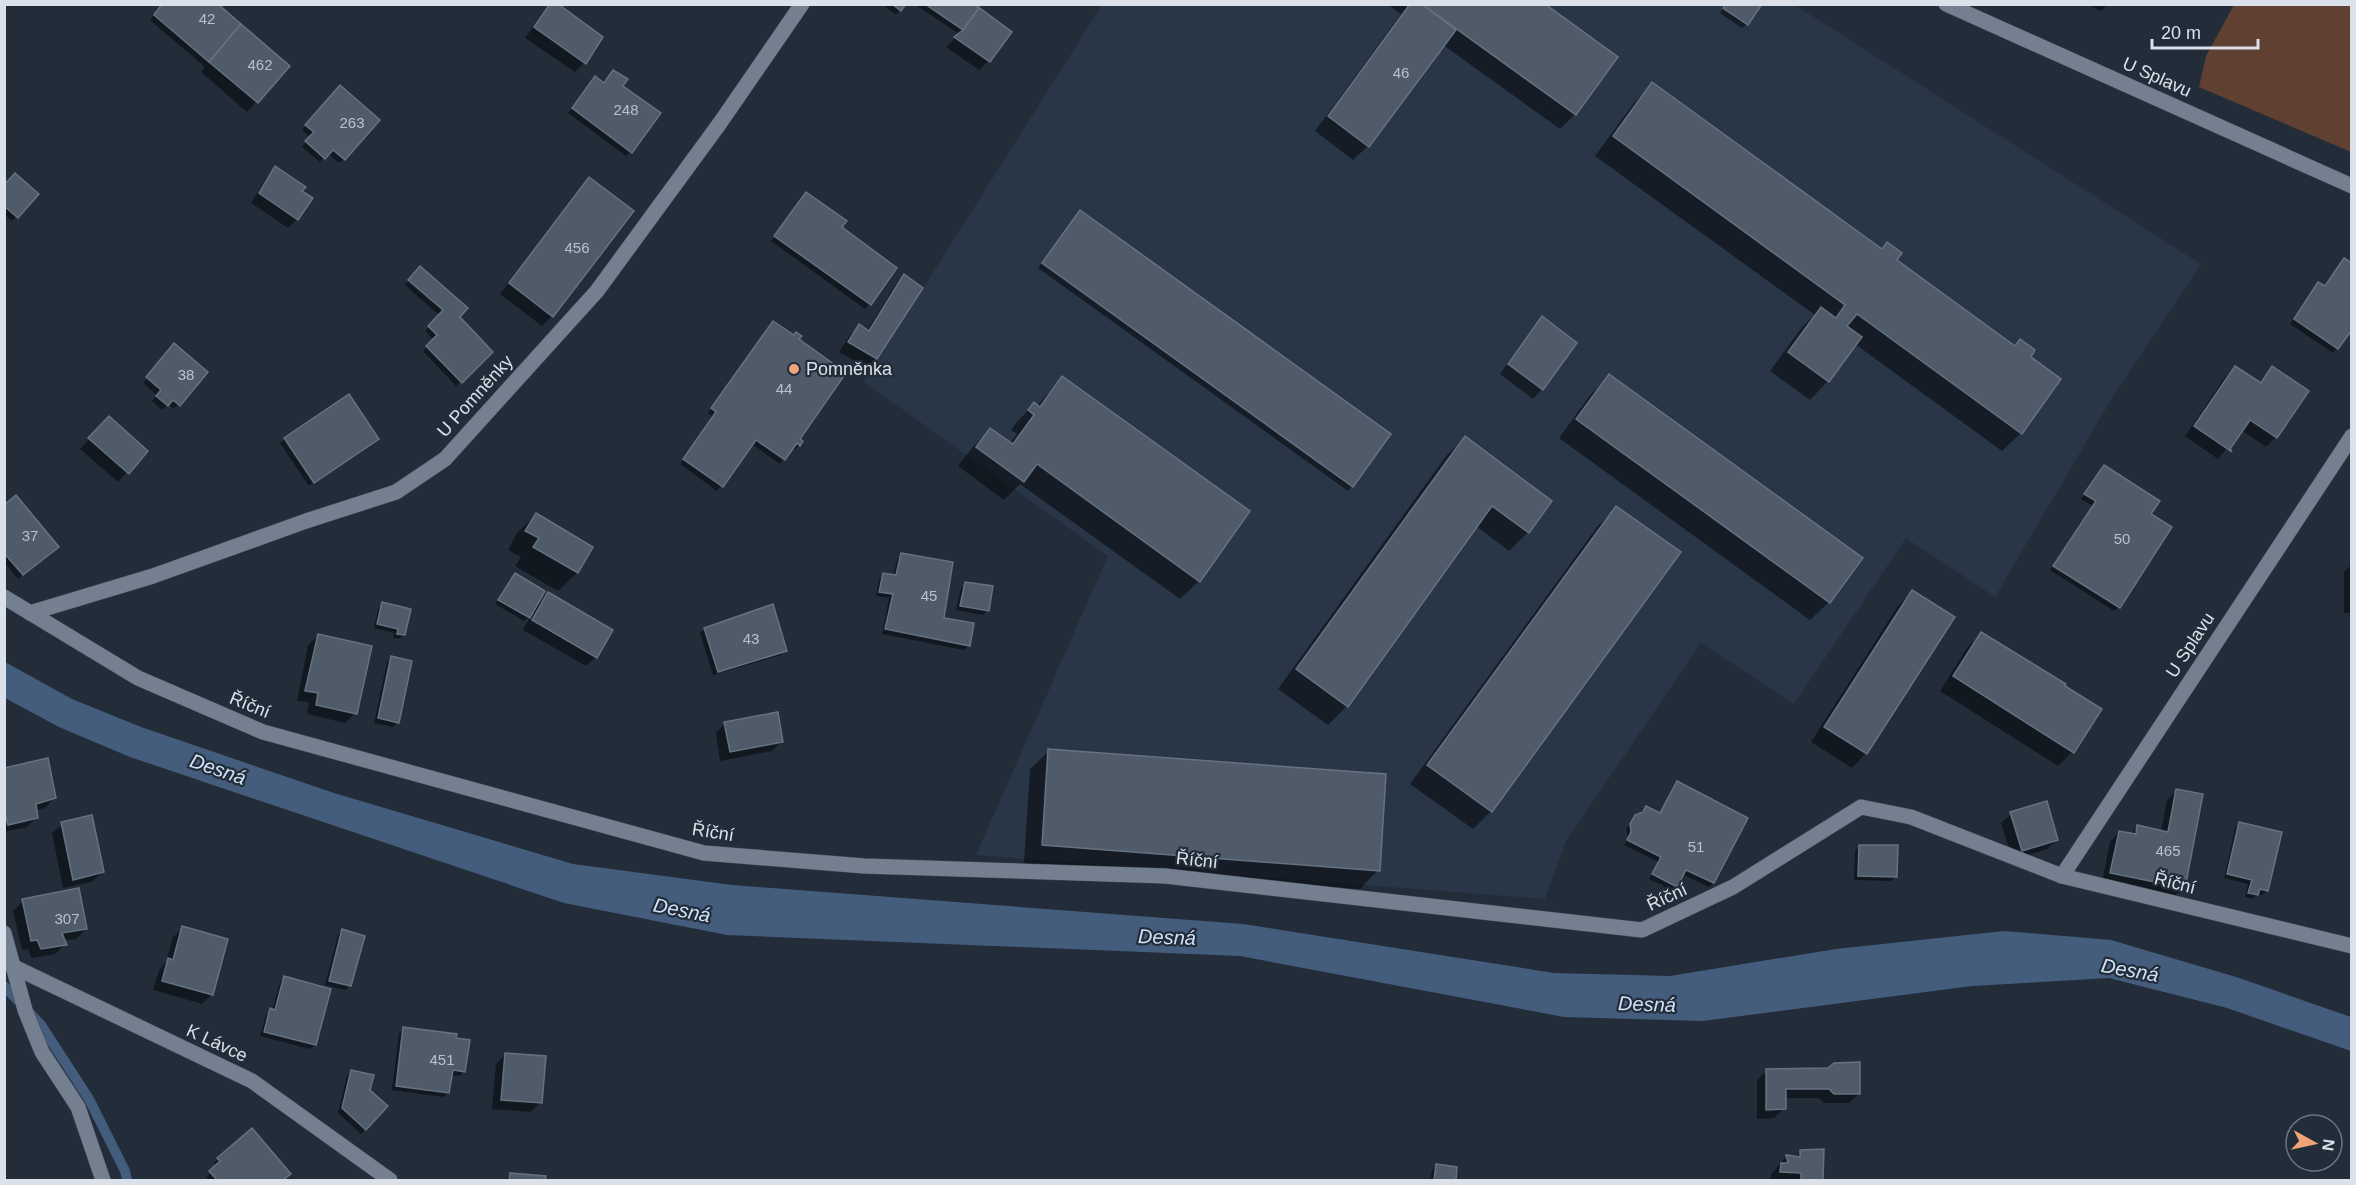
<svg xmlns="http://www.w3.org/2000/svg" width="2356" height="1185" font-family="Arial,sans-serif">
  <style>
    .built { fill: #283648 }
    .green { fill: #604030 }
    .water { fill: #445d7d }
    .shadow { fill: #0007 }
    .lines { fill: none; stroke-linecap: round; stroke-linejoin: round }
    .stream { stroke: #445d7d; stroke-width: 10 }
    .building { fill: #505b69; stroke: #667281; stroke-width: 1.5 }
    .minor-casing { stroke: #424a55; stroke-width: 16 }
    .minor { stroke: #74808f; stroke-width: 15 }
    .poi-dot { fill: #f0a279; stroke: #232d3a; stroke-width: 2 }
    .labels { text-anchor: middle; stroke-width: 4.5; stroke-linejoin: round; paint-order: stroke }
    .number-label { font-size: 15px; fill: #b8c0ca }
    .street-label { font-size: 18px; fill: #dae1ea; stroke: #232d3a }
    .poi-label { font-size: 18px; fill: #dae1ea; stroke: #232d3a; text-anchor: start }
    .water-label { font-size: 20px; font-style: italic; fill: #d0e2f8; stroke: #232d3a }
  </style>
  <rect width="100%" height="100%" fill="#232d3a"/>
  <!-- built -->
  <polygon class="built" points="1102,5 1795,5 2201,264 2115,393 1995,597 1906,538 1794,704 1701,643 1566,841 1545,899 976,855 1108,556 864,382"/>
  <!-- green -->
  <polygon class="green" points="2234,5 2351,5 2351,152 2199,87 2206,56"/>
  <!-- water -->
  <polygon class="water" points="5,662 72,699 141,727 334,793 573,864 732,885 1243,924 1554,973 1670,976 1836,949 2004,931 2111,940 2236,977 2351,1017 2351,1051 2227,1008 2109,978 1972,986 1703,1021 1564,1017 1240,956 727,935 564,903 130,757 59,727 5,698"/>
  <!-- shadow -->
  <g class="shadow">
    <polygon points="164,4 288,66 247,112 201,72 205,67 150,20"/>
    <polygon points="551,4 584,63 575,72 525,38"/>
    <polygon points="882,4 904,4 896,15"/>
    <polygon points="914,4 971,4 989,61 979,70 946,47 959,34"/>
    <polygon points="1387,4 1542,4 1616,57 1575,114 1560,129 1443,45 1368,146 1353,160 1315,131 1401,14"/>
    <polygon points="1726,4 1747,24 1742,28 1720,13"/>
    <polygon points="2086,4 2108,4 2101,11"/>
    <polygon points="613,72 621,86 630,152 626,156 568,113 591,82 603,84"/>
    <polygon points="1652,84 1881,250 1887,244 1895,261 2029,357 2021,433 2002,451 1855,344 1828,381 1810,400 1770,371 1802,327 1815,315 1595,156 1634,103"/>
    <polygon points="336,91 344,159 339,163 328,153 320,162 302,147 310,137 302,130"/>
    <polygon points="275,168 300,191 297,219 288,228 251,203 266,178"/>
    <polygon points="4,186 37,194 12,221 4,214"/>
    <polygon points="580,189 552,316 542,326 500,294"/>
    <polygon points="806,194 840,227 895,269 865,309 771,241"/>
    <polygon points="1075,217 1389,435 1352,486 1348,491 1038,268"/>
    <polygon points="2344,260 2352,327 2333,353 2290,324 2314,289 2324,288"/>
    <polygon points="420,268 458,317 491,352 456,386 423,351 434,340 425,331 440,316 405,285"/>
    <polygon points="904,276 876,358 866,367 839,352 850,335 859,326 867,331 895,286"/>
    <polygon points="1543,318 1542,389 1533,399 1500,374 1533,327"/>
    <polygon points="773,322 797,340 799,445 795,449 792,447 780,464 752,444 717,491 680,464 713,417 708,413"/>
    <polygon points="170,349 206,372 174,409 168,404 162,410 152,401 157,395 143,383"/>
    <polygon points="2235,368 2259,384 2272,368 2276,437 2266,447 2241,430 2218,459 2185,436 2225,377"/>
    <polygon points="1610,376 1829,602 1810,620 1559,438 1591,394"/>
    <polygon points="1062,378 1199,581 1180,599 1020,484 1004,500 958,466 972,448 990,430 1010,443 1017,434 1011,430 1016,423 1034,404 1037,406"/>
    <polygon points="99,428 146,451 118,482 80,449"/>
    <polygon points="1465,438 1528,532 1509,551 1476,526 1347,706 1328,725 1278,689 1446,456"/>
    <polygon points="285,439 377,439 309,486 280,443"/>
    <polygon points="2104,466 2119,607 2114,611 2050,570 2093,506 2081,499"/>
    <polygon points="4,507 52,551 18,579 4,562"/>
    <polygon points="1616,508 1491,811 1473,829 1410,784 1597,527"/>
    <polygon points="536,515 591,547 577,573 558,591 515,566 521,557 508,550 517,533"/>
    <polygon points="901,555 943,619 969,645 964,650 882,634 889,598 876,596 879,579 884,575 893,577 897,560"/>
    <polygon points="2352,564 2352,613 2344,613 2344,572"/>
    <polygon points="511,579 537,606 548,594 596,657 586,666 523,630 531,615 524,621 495,604"/>
    <polygon points="966,584 987,610 983,615 956,610 961,588"/>
    <polygon points="1913,591 1866,753 1852,768 1811,742 1898,606"/>
    <polygon points="382,604 404,635 399,639 393,638 394,633 374,628 378,609"/>
    <polygon points="705,629 785,650 781,655 713,675 700,633"/>
    <polygon points="1981,634 2072,752 2058,766 1940,691 1967,648"/>
    <polygon points="318,636 355,713 345,723 307,714 309,702 297,701 308,645"/>
    <polygon points="392,658 397,722 393,727 374,723 387,662"/>
    <polygon points="725,723 782,741 772,751 720,761 716,733"/>
    <polygon points="1049,751 1378,870 1360,889 1024,864 1030,769"/>
    <polygon points="4,769 54,798 45,808 36,810 37,817 27,827 4,832"/>
    <polygon points="1677,783 1746,819 1713,883 1709,887 1682,874 1672,890 1649,879 1658,862 1624,845 1628,838 1626,829 1631,822 1646,808 1659,814"/>
    <polygon points="2177,791 2201,796 2183,888 2173,897 2102,882 2110,842 2119,832 2130,835 2138,827 2161,832 2167,800"/>
    <polygon points="2011,814 2057,840 2047,849 2013,860 2001,823"/>
    <polygon points="62,824 102,872 92,882 63,888 52,833"/>
    <polygon points="2239,824 2267,891 2262,895 2257,894 2252,899 2245,897 2248,884 2224,878 2235,828"/>
    <polygon points="1859,847 1896,876 1891,881 1854,880 1855,851"/>
    <polygon points="23,901 86,929 76,939 63,940 65,944 55,954 31,958 28,949 22,950 13,911"/>
    <polygon points="183,928 212,994 202,1004 153,990 159,970 166,962 173,937"/>
    <polygon points="342,931 350,986 345,990 325,985 338,935"/>
    <polygon points="284,978 315,1045 310,1049 260,1036 266,1015 272,1011 280,982"/>
    <polygon points="404,1029 464,1071 460,1076 450,1075 448,1093 443,1097 392,1090 399,1033"/>
    <polygon points="506,1054 540,1103 530,1112 492,1109 496,1064"/>
    <polygon points="351,1071 386,1106 361,1134 338,1113 347,1076"/>
    <polygon points="1766,1071 1859,1094 1849,1103 1824,1103 1819,1098 1784,1098 1784,1109 1774,1118 1757,1119 1757,1080"/>
    <polygon points="1801,1151 1822,1151 1822,1180 1771,1180 1771,1174 1786,1157 1795,1158"/>
    <polygon points="218,1159 289,1174 282,1180 209,1180 206,1177 217,1167 214,1163"/>
    <polygon points="1436,1166 1456,1168 1454,1180 1430,1180 1432,1170"/>
    <polygon points="510,1174 544,1177 544,1180 506,1180"/>
  </g>
  <g class="lines">
    <!-- stream -->
    <polyline class="stream" points="4,986 41,1025 89,1099 125,1171 127,1180"/>
  </g>
  <!-- building -->
  <g class="building">
    <polygon points="162,4 218,4 241,24 209,62 154,15"/>
    <polygon points="550,4 558,4 603,37 586,64 534,27"/>
    <polygon points="892,4 906,4 901,11"/>
    <polygon points="925,4 974,4 979,8 963,30"/>
    <polygon points="1410,4 1422,4 1456,30 1369,147 1328,116"/>
    <polygon points="1422,4 1545,4 1618,57 1576,115"/>
    <polygon points="1726,4 1762,4 1748,25 1723,8"/>
    <polygon points="977,6 1012,32 990,62 954,37 963,30 979,8"/>
    <polygon points="241,24 290,66 258,103 209,62"/>
    <polygon points="613,70 628,79 623,86 661,113 632,153 572,108 595,76 604,83"/>
    <polygon points="1652,82 1882,249 1887,242 1902,253 1897,260 2015,346 2020,339 2035,350 2031,357 2061,379 2022,434 1857,314 1847,326 1862,337 1829,382 1788,352 1821,307 1836,318 1845,305 1613,136"/>
    <polygon points="340,85 380,120 345,160 333,150 325,159 305,141 314,132 305,125"/>
    <polygon points="275,166 306,187 302,191 313,198 298,220 259,193"/>
    <polygon points="15,173 39,194 18,218 4,206 4,185"/>
    <polygon points="589,177 634,211 553,317 509,283"/>
    <polygon points="806,192 847,221 842,227 897,268 871,305 774,236"/>
    <polygon points="1080,210 1391,434 1353,487 1042,263"/>
    <polygon points="2344,258 2352,263 2352,330 2338,349 2294,319 2318,282 2325,286"/>
    <polygon points="420,266 468,308 460,317 493,352 462,383 426,346 437,335 428,326 443,310 408,280"/>
    <polygon points="904,274 923,288 877,359 848,342 859,324 869,331"/>
    <polygon points="1542,316 1577,343 1543,390 1508,364"/>
    <polygon points="773,321 794,335 796,332 802,336 799,339 846,373 800,439 803,441 800,446 797,443 785,460 756,440 723,487 683,459 716,412 711,408"/>
    <polygon points="174,343 208,372 180,406 173,400 168,406 156,396 161,390 146,377"/>
    <polygon points="2235,366 2261,383 2272,366 2309,391 2277,438 2250,420 2230,449 2232,452 2194,426"/>
    <polygon points="1609,374 1863,558 1830,603 1576,419"/>
    <polygon points="1062,376 1250,511 1200,582 1037,464 1024,482 976,447 990,428 1013,444 1034,415 1028,410 1034,402 1040,407"/>
    <polygon points="349,394 379,439 314,483 284,438"/>
    <polygon points="109,416 148,451 129,474 88,438"/>
    <polygon points="1465,436 1552,501 1529,533 1492,506 1348,707 1296,669"/>
    <polygon points="2104,465 2160,501 2151,514 2172,527 2120,608 2053,566 2096,501 2084,494"/>
    <polygon points="16,495 59,547 23,575 4,553 4,505"/>
    <polygon points="1616,506 1681,552 1492,812 1427,765"/>
    <polygon points="536,513 593,547 578,573 533,547 539,538 525,531"/>
    <polygon points="901,553 953,562 944,618 974,623 970,646 885,629 893,594 879,592 883,573 896,575"/>
    <polygon points="515,573 545,591 530,618 498,600"/>
    <polygon points="965,582 993,586 989,611 960,606"/>
    <polygon points="1912,590 1955,617 1867,754 1824,727"/>
    <polygon points="548,592 613,630 597,658 532,620"/>
    <polygon points="382,602 411,609 405,635 397,634 398,629 377,624"/>
    <polygon points="773,604 787,651 718,672 704,628"/>
    <polygon points="1981,632 2066,684 2065,686 2102,709 2074,753 1953,676"/>
    <polygon points="318,634 372,646 357,714 316,705 318,693 305,691"/>
    <polygon points="391,656 412,661 399,723 378,718"/>
    <polygon points="778,712 783,742 730,752 724,722"/>
    <polygon points="1048,749 1386,774 1380,871 1042,845"/>
    <polygon points="48,758 56,798 36,804 38,818 8,825 4,810 4,768"/>
    <polygon points="1677,781 1748,818 1714,883 1686,870 1677,887 1652,874 1661,857 1627,840 1631,832 1630,824 1635,815 1643,812 1646,806 1660,813"/>
    <polygon points="2176,789 2203,794 2185,888 2110,873 2119,831 2136,834 2137,825 2168,832"/>
    <polygon points="2047,801 2058,840 2022,851 2010,812"/>
    <polygon points="92,815 104,872 73,880 61,822"/>
    <polygon points="2239,822 2282,832 2268,891 2260,889 2258,895 2248,893 2252,880 2227,874"/>
    <polygon points="1859,845 1898,845 1897,877 1858,876"/>
    <polygon points="79,888 87,929 62,933 67,945 41,949 37,940 31,941 22,899"/>
    <polygon points="182,926 228,939 213,995 162,981 168,958 173,960"/>
    <polygon points="342,929 365,936 351,986 329,981"/>
    <polygon points="284,976 331,989 316,1045 264,1032 270,1008 275,1010"/>
    <polygon points="403,1027 457,1034 456,1038 470,1040 465,1072 453,1070 449,1093 396,1086"/>
    <polygon points="505,1053 546,1056 542,1103 501,1100"/>
    <polygon points="1860,1062 1860,1094 1834,1094 1829,1089 1786,1089 1786,1109 1766,1110 1766,1069 1828,1068 1834,1063"/>
    <polygon points="351,1070 374,1075 370,1090 388,1106 366,1130 342,1108"/>
    <polygon points="252,1128 291,1174 283,1180 217,1180 209,1171 220,1161 217,1158"/>
    <polygon points="1824,1149 1823,1180 1801,1180 1801,1173 1780,1172 1781,1163 1788,1163 1786,1155 1800,1157 1800,1150"/>
    <polygon points="1436,1164 1457,1167 1456,1180 1434,1180"/>
    <polygon points="510,1173 546,1176 545,1180 509,1180"/>
  </g>
  <g class="lines">
    <!-- minor casing -->
    <g class="minor-casing">
      <g id="minor">
        <polyline points="1946,4 2352,186"/>
        <polyline points="4,597 138,678 263,732 704,853 864,866 1165,876 1642,930 1733,887 1861,807 1911,817 2062,876 2352,946"/>
        <polyline points="30,613 153,576 306,521 396,492 445,459 597,291 720,123 802,4"/>
        <polyline points="2062,876 2352,436"/>
        <polyline points="4,933 25,1010 42,1052 78,1107 103,1180"/>
        <polyline points="12,966 252,1081 390,1180"/>
      </g>
    </g>
    <!-- minor -->
    <use href="#minor" class="minor"/>
  </g>
  <!-- markers -->
  <circle class="poi-dot" cx="794" cy="369" r="6"/>
  <g class="labels">
    <!-- number labels -->
    <g class="number-label">
      <text x="207" y="24">42</text>
      <text x="260" y="70">462</text>
      <text x="1401" y="78">46</text>
      <text x="626" y="115">248</text>
      <text x="352" y="128">263</text>
      <text x="577" y="253">456</text>
      <text x="186" y="380">38</text>
      <text x="784" y="394">44</text>
      <text x="30" y="541">37</text>
      <text x="2122" y="544">50</text>
      <text x="929" y="601">45</text>
      <text x="751" y="644">43</text>
      <text x="1696" y="852">51</text>
      <text x="2168" y="856">465</text>
      <text x="67" y="924">307</text>
      <text x="442" y="1065">451</text>
    </g>
    <!-- street labels -->
    <g class="street-label">
      <text transform="translate(2157 77) rotate(24)" y="6">U Splavu</text>
      <text transform="translate(475 396) rotate(-48)" y="6">U Pomněnky</text>
      <text transform="translate(2190 645) rotate(-57)" y="6">U Splavu</text>
      <text transform="translate(250 705) rotate(22)" y="6">Říční</text>
      <text transform="translate(713 832) rotate(9)" y="6">Říční</text>
      <text transform="translate(1197 860) rotate(6)" y="6">Říční</text>
      <text transform="translate(2175 883) rotate(14)" y="6">Říční</text>
      <text transform="translate(1667 897) rotate(-25)" y="6">Říční</text>
      <text transform="translate(217 1043) rotate(25)" y="6">K Lávce</text>
    </g>
    <!-- poi labels -->
    <g class="poi-label">
      <text x="806" y="375">Pomněnka</text>
    </g>
    <!-- water labels -->
    <g class="water-label">
      <text transform="translate(218 769) rotate(19)" y="7">Desná</text>
      <text transform="translate(682 910) rotate(11)" y="7">Desná</text>
      <text transform="translate(1167 937) rotate(2)" y="7">Desná</text>
      <text transform="translate(2130 970) rotate(10)" y="7">Desná</text>
      <text transform="translate(1647 1004) rotate(2)" y="7">Desná</text>
    </g>
  </g>
  <!-- border -->
  <rect width="2356" height="1185" fill="none" stroke="#dae1ea" stroke-width="12"/>
  <!-- north arrow -->
  <g transform="translate(2314 1143) rotate(98)"><circle r="28" fill="#232d3a" stroke="#6c7580" stroke-width="1.5"/>
  <path d="M0-4.5L10 22L0 15L-10 22Z" fill="#f0a279"/>
  <text y="-9" font-size="16" font-weight="bold" text-anchor="middle" fill="#dae1ea">N</text>
  </g>
  <!-- scale -->
  <path d="M2152 39v9h106v-9" fill="none" stroke="#dae1ea" stroke-width="3"/>
  <text x="2161" y="39" font-size="18" fill="#dae1ea" stroke="#232d3a" stroke-width="4.5" paint-order="stroke">20 m</text>
</svg>
